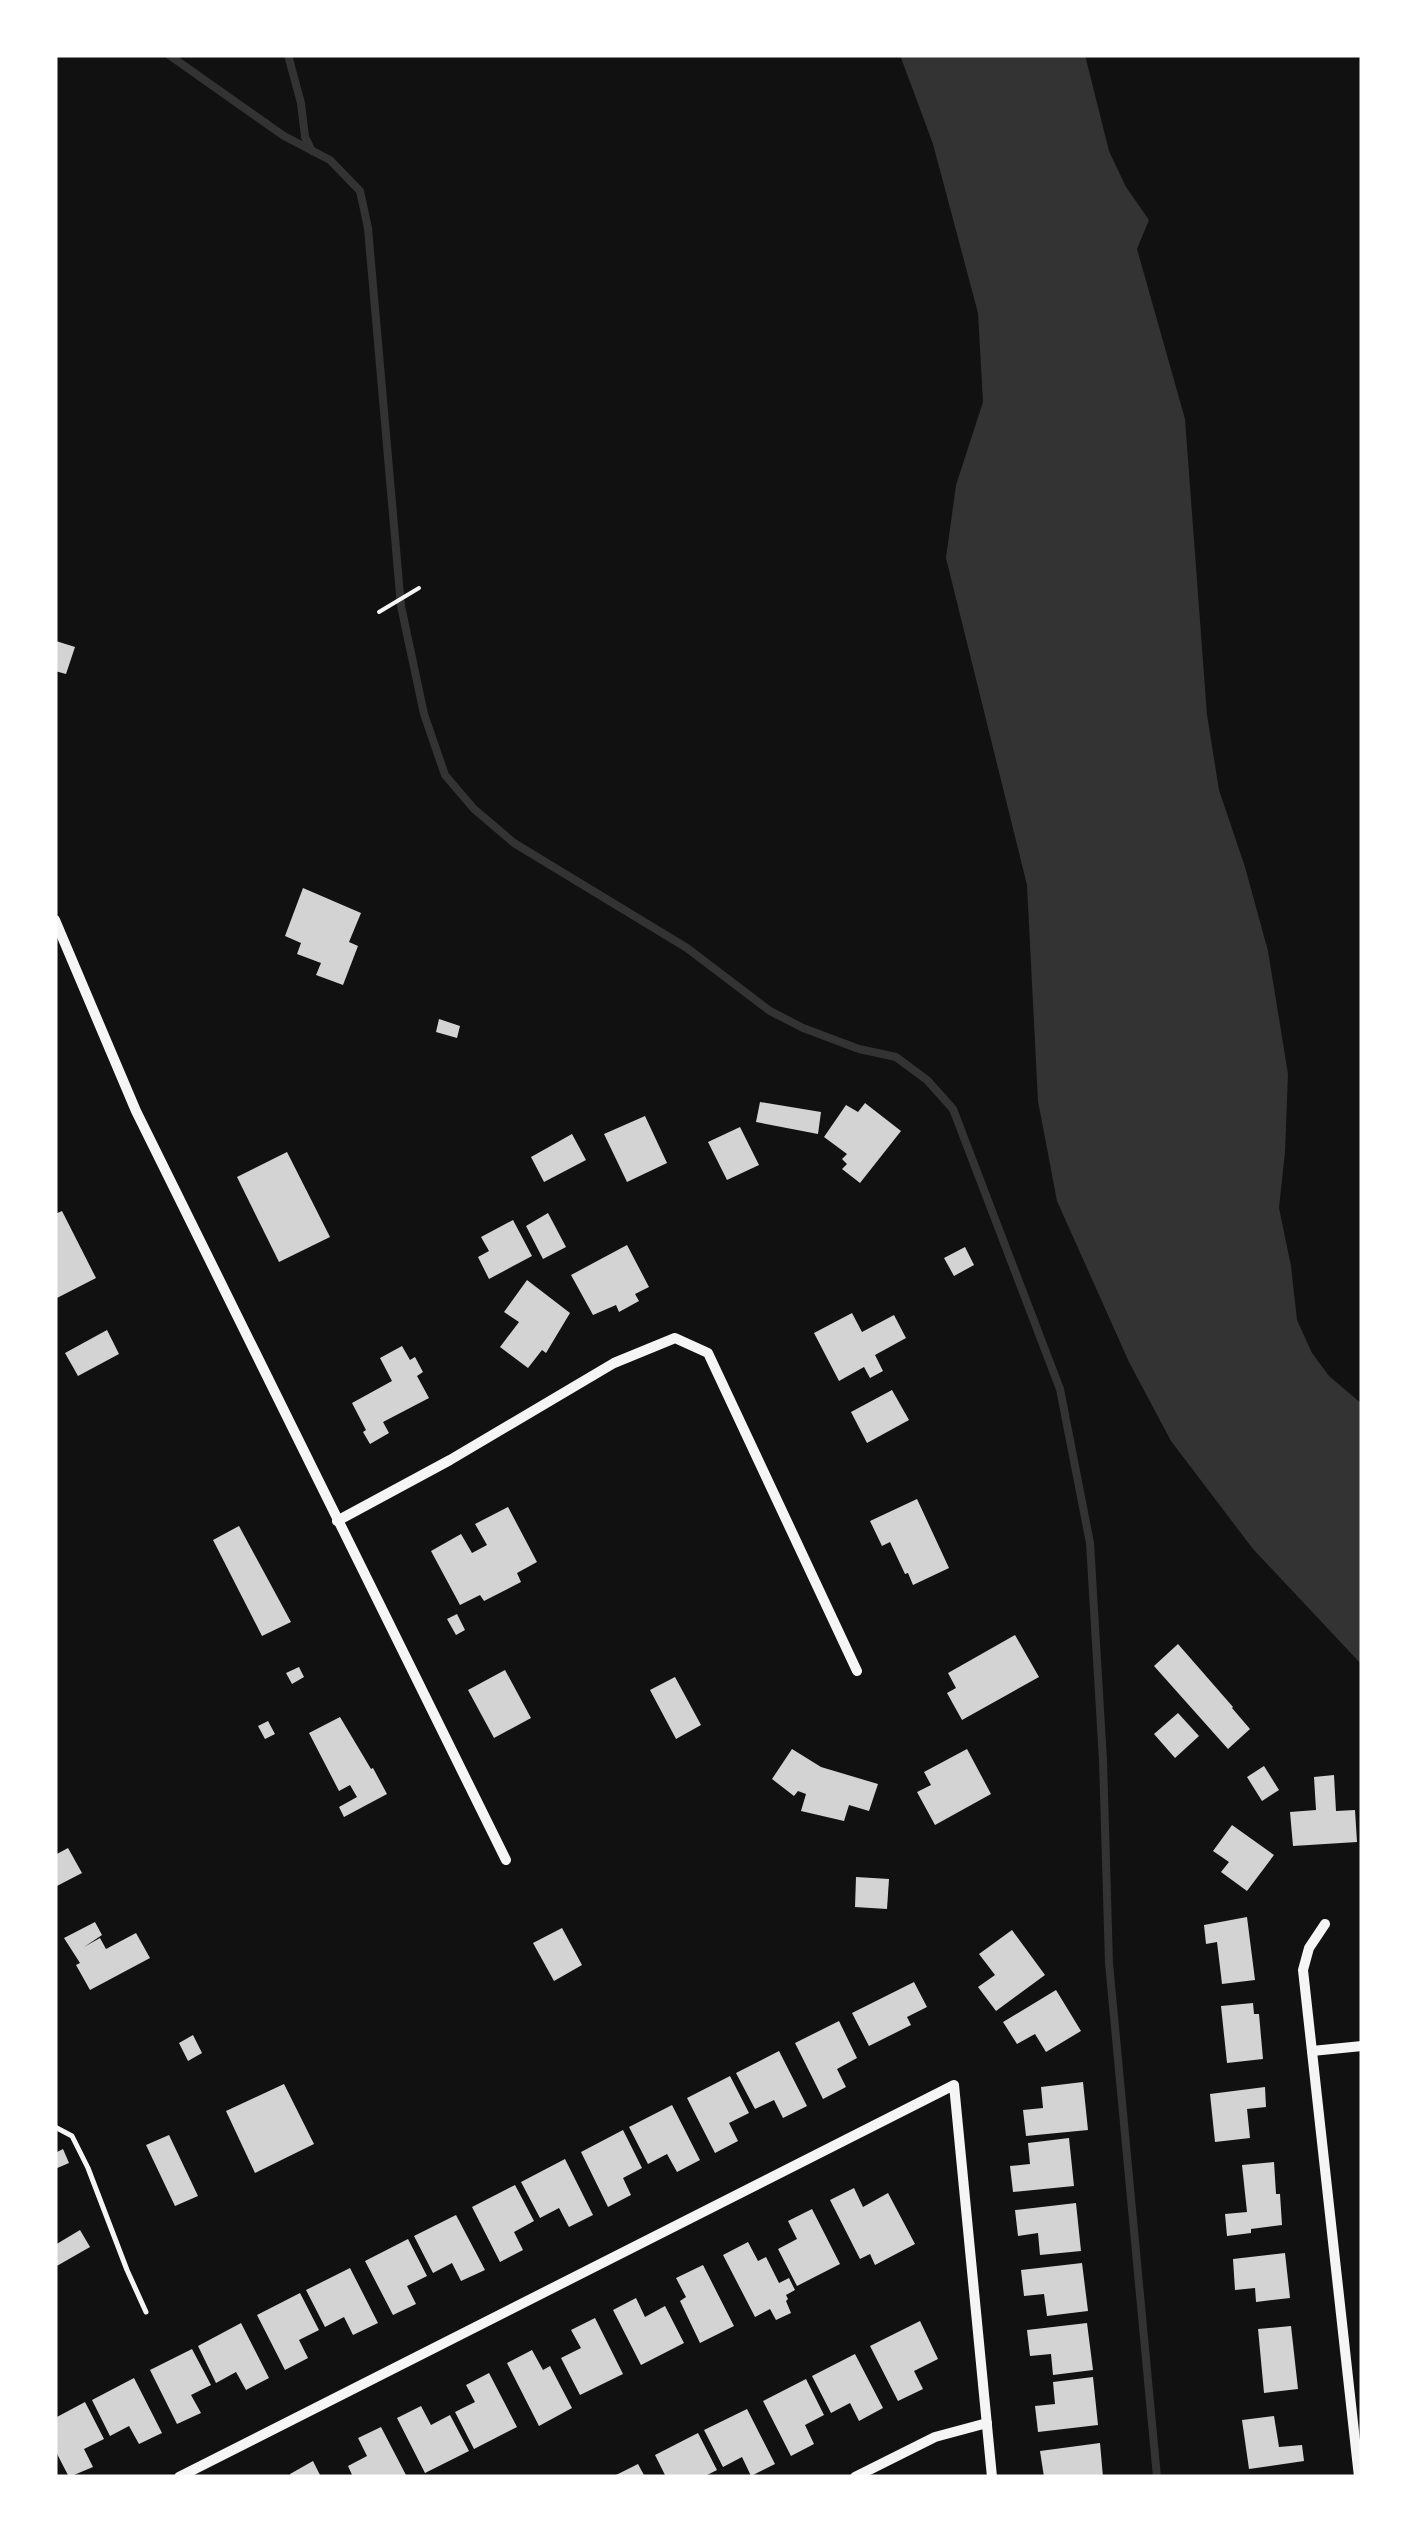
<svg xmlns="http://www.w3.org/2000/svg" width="1417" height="2532" font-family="Commissioner,sans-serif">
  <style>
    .water { fill: #333 }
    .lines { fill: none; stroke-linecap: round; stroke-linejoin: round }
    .stream { stroke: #333; stroke-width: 8 }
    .building { fill: #d3d3d3 }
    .path { stroke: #f5f5f5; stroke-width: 4 }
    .service { stroke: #f5f5f5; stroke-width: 5 }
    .minor { stroke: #f5f5f5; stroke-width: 10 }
  </style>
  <rect width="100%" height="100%" fill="#111"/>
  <!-- water -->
  <polygon class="water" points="900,55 1085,55 1109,151 1126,187 1149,220 1137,249 1185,419 1207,715 1219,790 1245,867 1268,951 1288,1074 1285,1152 1279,1208 1291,1266 1297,1320 1312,1353 1329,1376 1362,1404 1362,1665 1253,1549 1171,1441 1129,1362 1057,1201 1038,1101 1027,885 946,558 956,485 983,402 978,313 933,144"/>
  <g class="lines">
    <!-- stream -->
    <g class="stream">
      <polyline points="169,55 284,136 330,160 360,191 368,228 401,606 424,714 445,775 474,809 514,843 687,948 770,1011 803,1028 859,1049 896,1057 927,1080 953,1109 1060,1389 1090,1543 1103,1760 1109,1963 1157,2477"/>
      <polyline points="288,55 301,103 305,137 312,151"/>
    </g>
  </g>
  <!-- building -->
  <g class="building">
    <polygon points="56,641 75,647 66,674 55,671"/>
    <polygon points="303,888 361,913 349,942 358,946 343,985 316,975 321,963 297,954 301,943 285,936"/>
    <polygon points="439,1019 460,1026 457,1038 436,1032"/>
    <polygon points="760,1102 821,1112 818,1134 756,1122"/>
    <polygon points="865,1103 901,1131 860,1183 842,1169 847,1164 842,1159 847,1154 824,1137 846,1105 858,1112"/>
    <polygon points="645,1116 667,1163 627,1182 604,1134"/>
    <polygon points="740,1127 759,1165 727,1180 708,1142"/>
    <polygon points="572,1134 586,1160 544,1182 531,1157"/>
    <polygon points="287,1152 330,1237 279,1262 237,1177"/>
    <polygon points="62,1211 96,1278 55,1299 55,1214"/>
    <polygon points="548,1213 566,1247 543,1259 526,1226"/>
    <polygon points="513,1220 532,1256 489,1279 478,1257 489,1251 481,1237"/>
    <polygon points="627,1245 649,1287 635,1294 639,1301 619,1312 616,1305 593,1315 571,1275"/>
    <polygon points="965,1247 974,1265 954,1276 944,1258"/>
    <polygon points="527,1280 570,1313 546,1353 542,1350 528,1368 500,1347 519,1322 504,1312"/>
    <polygon points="852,1313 862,1332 894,1315 906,1338 875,1355 883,1371 870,1378 864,1367 839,1381 814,1333"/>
    <polygon points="107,1330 119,1354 78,1376 65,1353"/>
    <polygon points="402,1346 410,1360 415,1357 423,1372 417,1376 429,1398 383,1422 389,1433 370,1444 363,1432 366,1430 352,1403 392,1381 380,1358"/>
    <polygon points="892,1390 909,1420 867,1443 851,1412"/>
    <polygon points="917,1499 949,1568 913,1585 908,1573 905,1574 890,1542 882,1546 870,1521"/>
    <polygon points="508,1507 537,1562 517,1573 521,1582 484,1601 480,1595 460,1605 431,1551 461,1534 472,1553 487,1545 475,1524"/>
    <polygon points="239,1526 291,1622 262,1636 213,1540"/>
    <polygon points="457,1614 465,1630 456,1635 447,1619"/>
    <polygon points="1015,1635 1039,1677 962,1720 947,1693 956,1688 948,1673"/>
    <polygon points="1178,1644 1233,1707 1232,1708 1250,1729 1228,1749 1154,1666"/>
    <polygon points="299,1667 304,1677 292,1684 286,1673"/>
    <polygon points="505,1670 531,1718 494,1738 468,1690"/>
    <polygon points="675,1677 701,1725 676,1739 650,1690"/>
    <polygon points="1178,1713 1199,1736 1175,1758 1154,1734"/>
    <polygon points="340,1717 371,1769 373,1768 387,1794 344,1817 339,1807 357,1797 350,1785 339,1791 309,1733"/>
    <polygon points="268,1721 275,1734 265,1739 258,1726"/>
    <polygon points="792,1749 821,1767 878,1784 869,1811 849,1805 844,1821 801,1811 806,1794 798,1791 794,1796 772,1779"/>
    <polygon points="967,1749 991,1794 935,1825 917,1792 931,1785 924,1772"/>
    <polygon points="1264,1766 1279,1790 1262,1801 1247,1777"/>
    <polygon points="1334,1775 1336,1811 1355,1810 1357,1842 1293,1846 1290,1812 1316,1810 1314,1777"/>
    <polygon points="1232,1825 1274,1855 1247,1891 1221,1872 1229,1862 1213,1851"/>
    <polygon points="68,1848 82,1873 55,1887 55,1855"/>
    <polygon points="856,1877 889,1879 887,1909 855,1907"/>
    <polygon points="1247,1917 1255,1980 1222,1984 1217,1942 1206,1944 1204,1925"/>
    <polygon points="95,1922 102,1935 84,1947 100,1938 106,1949 136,1933 150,1958 90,1990 76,1965 80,1963 64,1938"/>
    <polygon points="562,1928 582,1965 554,1981 533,1943"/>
    <polygon points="1012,1930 1045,1975 996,2011 978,1987 995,1975 979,1954"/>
    <polygon points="914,1982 927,2007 907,2017 911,2025 869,2046 852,2013"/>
    <polygon points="1056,1990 1081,2031 1046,2052 1035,2034 1017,2044 1003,2022"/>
    <polygon points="1253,2003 1254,2014 1259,2014 1263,2059 1227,2063 1221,2006"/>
    <polygon points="839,2021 857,2058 837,2069 846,2087 823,2099 795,2043"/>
    <polygon points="193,2035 202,2053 188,2061 179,2043"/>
    <polygon points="779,2051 807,2106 783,2118 774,2100 755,2109 736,2073"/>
    <polygon points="730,2076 749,2113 729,2123 738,2141 715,2153 687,2098"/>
    <polygon points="1083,2082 1088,2130 1026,2136 1023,2110 1043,2108 1041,2087"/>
    <polygon points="284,2084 314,2144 255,2173 226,2111"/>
    <polygon points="1265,2087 1266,2107 1247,2109 1250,2138 1215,2142 1210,2094"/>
    <polygon points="672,2105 700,2160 677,2172 667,2154 648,2164 629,2127"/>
    <polygon points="623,2130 642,2168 623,2178 631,2195 608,2207 581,2152"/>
    <polygon points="169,2135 198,2196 175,2206 146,2145"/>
    <polygon points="1069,2138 1074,2186 1013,2192 1010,2166 1030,2164 1028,2143"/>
    <polygon points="63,2149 69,2163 55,2169 55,2153"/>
    <polygon points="565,2159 593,2215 569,2227 559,2208 540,2218 521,2182"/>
    <polygon points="1274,2162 1276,2194 1280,2194 1282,2225 1251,2229 1251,2233 1227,2236 1225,2214 1247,2212 1242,2165"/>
    <polygon points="515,2185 534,2221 514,2232 523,2250 500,2262 472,2207"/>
    <polygon points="854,2188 863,2207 888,2193 915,2244 875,2265 870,2254 860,2259 830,2200"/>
    <polygon points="1076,2203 1081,2251 1040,2255 1038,2233 1018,2236 1015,2210"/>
    <polygon points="812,2209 840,2264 797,2286 778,2249 797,2239 788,2221"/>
    <polygon points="456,2215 485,2270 461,2281 452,2263 433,2273 414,2236"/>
    <polygon points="80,2230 90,2247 55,2267 55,2245"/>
    <polygon points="408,2239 427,2276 407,2286 416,2304 393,2315 365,2261"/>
    <polygon points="748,2242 758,2261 766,2257 779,2283 789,2278 795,2290 786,2295 788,2299 786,2301 791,2313 776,2320 770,2309 755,2317 723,2255"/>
    <polygon points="1285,2253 1290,2298 1256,2302 1255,2288 1235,2290 1233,2259"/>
    <polygon points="1082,2263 1088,2311 1047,2316 1044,2294 1024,2296 1021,2270"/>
    <polygon points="703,2265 734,2326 700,2343 680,2301 686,2297 676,2278"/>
    <polygon points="350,2268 378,2323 353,2335 344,2317 325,2327 306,2290"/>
    <polygon points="300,2293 319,2330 299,2340 308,2358 285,2370 257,2315"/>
    <polygon points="636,2298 645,2317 665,2306 684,2343 641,2365 613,2310"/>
    <polygon points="595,2318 623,2374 580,2395 561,2358 581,2348 571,2330"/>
    <polygon points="920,2321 938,2359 914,2371 923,2389 898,2401 870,2346"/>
    <polygon points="241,2323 269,2378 246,2390 236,2372 216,2383 198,2346"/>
    <polygon points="1087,2323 1093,2370 1053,2375 1051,2354 1030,2356 1027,2330"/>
    <polygon points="1291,2326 1298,2389 1264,2393 1258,2329"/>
    <polygon points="192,2349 211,2385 191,2395 201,2413 177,2424 150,2370"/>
    <polygon points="532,2350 543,2370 550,2366 572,2408 539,2426 507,2363"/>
    <polygon points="855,2354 883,2408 859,2421 850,2403 831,2413 812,2376"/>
    <polygon points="489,2373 517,2427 474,2449 455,2412 475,2402 466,2385"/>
    <polygon points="1093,2377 1098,2425 1038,2432 1035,2406 1055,2404 1053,2382"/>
    <polygon points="134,2378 162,2433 139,2444 129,2426 110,2436 92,2400"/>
    <polygon points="806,2379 824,2415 805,2425 814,2444 791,2456 763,2401"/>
    <polygon points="85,2402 104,2439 84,2449 93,2467 69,2477 55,2450 55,2418"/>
    <polygon points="421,2406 431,2425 450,2415 469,2451 425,2473 397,2418"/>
    <polygon points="747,2409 775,2464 751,2476 742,2457 723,2467 704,2430"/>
    <polygon points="1274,2416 1279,2447 1302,2445 1304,2461 1249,2469 1242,2420"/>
    <polygon points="381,2427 407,2477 353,2477 348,2466 367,2456 358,2438"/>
    <polygon points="698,2433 717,2470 703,2477 666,2477 655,2455"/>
    <polygon points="1100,2443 1103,2477 1064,2477 1063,2475 1044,2477 1040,2451"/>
    <polygon points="313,2461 321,2477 291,2477 290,2474"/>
    <polygon points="638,2464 645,2477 612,2477"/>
  </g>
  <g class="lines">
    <!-- path -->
    <polyline class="path" points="379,612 419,588"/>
    <!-- service -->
    <polyline class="service" points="55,2127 72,2136 88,2168 127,2270 146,2312"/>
    <!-- minor -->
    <g class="minor">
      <polyline points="55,920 136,1111 506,1860"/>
      <polyline points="337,1521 450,1460 614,1363 675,1338 708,1353 857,1671"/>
      <polyline points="1325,1924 1309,1948 1303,1970 1359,2477"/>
      <polyline points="1312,2051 1362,2046"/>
      <polyline points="179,2477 954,2085 992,2477"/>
      <polyline points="855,2477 935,2437 987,2423"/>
    </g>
  </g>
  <!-- border -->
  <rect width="1417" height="2532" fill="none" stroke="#ffffff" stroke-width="115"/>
</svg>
